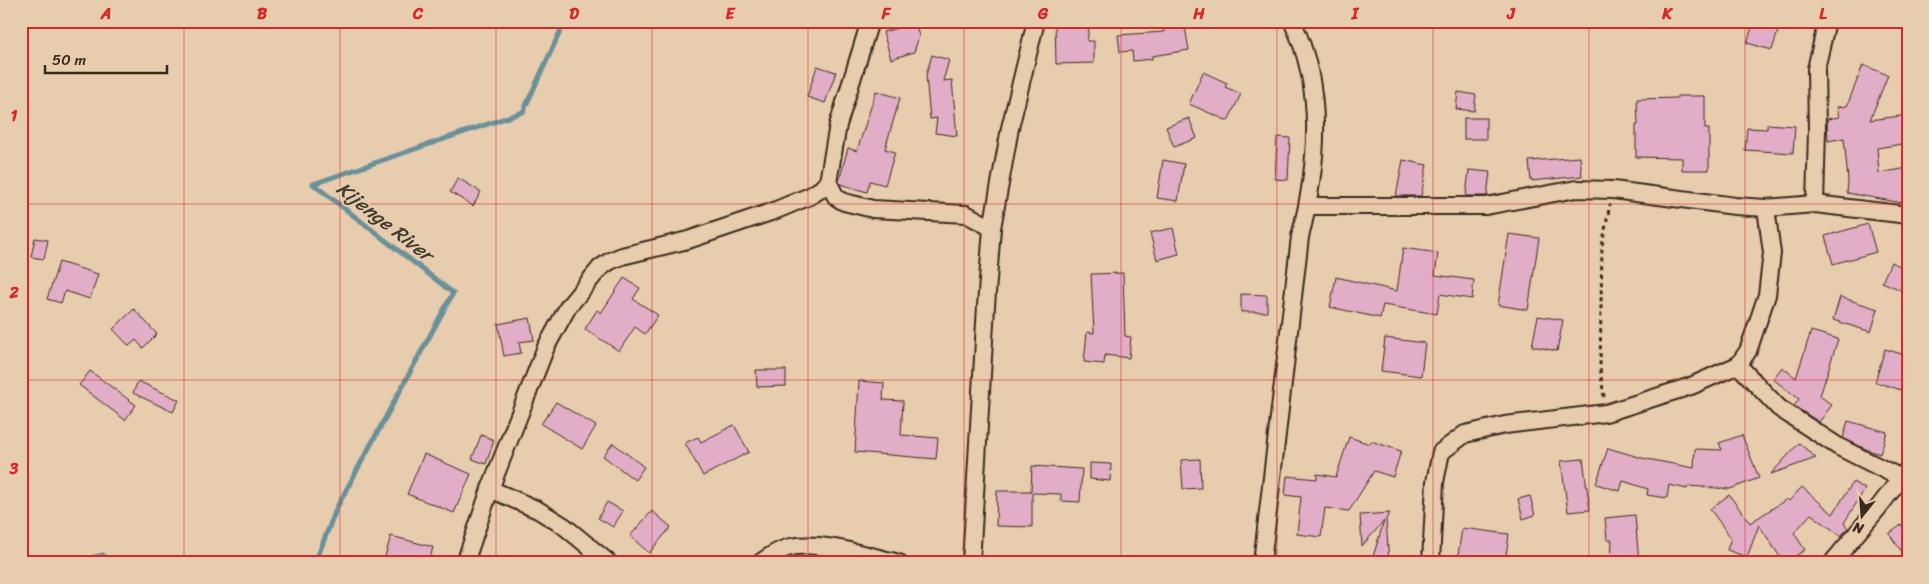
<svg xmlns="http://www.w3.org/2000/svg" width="1929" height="584" font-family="Sriracha,sans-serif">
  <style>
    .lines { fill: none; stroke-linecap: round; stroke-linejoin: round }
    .stream { stroke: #6b9199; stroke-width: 5 }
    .building { fill: #e1adc7; stroke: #3b2a1e }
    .street-casing { stroke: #3b2a1e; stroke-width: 20 }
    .path { stroke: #3b2a1e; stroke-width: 3; stroke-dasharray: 4 4; stroke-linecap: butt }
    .street { stroke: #e7ccae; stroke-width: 16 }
    .grid { fill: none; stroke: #d62828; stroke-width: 1; stroke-opacity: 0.55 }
    .labels { text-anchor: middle; stroke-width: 4; stroke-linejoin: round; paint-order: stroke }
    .water-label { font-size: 20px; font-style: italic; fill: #433b32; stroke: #e7ccae }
    .neatline { fill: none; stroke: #d62828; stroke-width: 2 }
    .grid-label { font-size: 16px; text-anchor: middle; font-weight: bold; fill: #d62828 }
  </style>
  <rect width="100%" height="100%" fill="#e7ccae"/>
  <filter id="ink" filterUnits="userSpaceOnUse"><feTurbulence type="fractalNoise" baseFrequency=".02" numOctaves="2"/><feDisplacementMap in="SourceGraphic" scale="10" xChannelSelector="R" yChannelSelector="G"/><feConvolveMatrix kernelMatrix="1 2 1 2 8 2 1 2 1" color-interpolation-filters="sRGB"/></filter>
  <g filter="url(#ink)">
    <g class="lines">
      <!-- stream -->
      <g class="stream">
        <polyline points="71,563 103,555 106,563"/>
        <polyline points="315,563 337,507 453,293 313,184 523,112 565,21"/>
      </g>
    </g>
    <!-- building -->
    <g class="building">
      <polygon points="1055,21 1090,21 1087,41 1094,41 1094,63 1056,64"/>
      <polygon points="1177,21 1184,21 1189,50 1152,56 1152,59 1133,61 1132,51 1120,52 1118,35 1164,32 1162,24"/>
      <polygon points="1754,21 1779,28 1772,50 1747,43"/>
      <polygon points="915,23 919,36 914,52 891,59 883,32"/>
      <polygon points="932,55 949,60 943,81 952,80 957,136 935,133 937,118 930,119 926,75"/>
      <polygon points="1863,65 1888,75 1870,120 1908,115 1908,143 1877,148 1879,173 1908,168 1908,204 1847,193 1848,180 1844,138 1828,141 1827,119 1839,117 1837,107 1847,106"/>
      <polygon points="817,66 836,72 825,103 807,97"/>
      <polygon points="1203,72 1227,83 1225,87 1241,94 1228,121 1189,104"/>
      <polygon points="876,91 900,98 885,149 895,152 885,185 870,181 867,192 840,184 839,181 848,148 857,151"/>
      <polygon points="1458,92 1476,95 1474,111 1456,109"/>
      <polygon points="1677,96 1705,96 1705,129 1709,129 1709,170 1682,170 1682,158 1636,157 1636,125 1638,125 1637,99 1677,98"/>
      <polygon points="1189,118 1197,138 1174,147 1166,127"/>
      <rect x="1464" y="118" width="22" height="21"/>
      <polygon points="1767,124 1795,126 1793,153 1745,150 1747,128 1767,129"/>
      <polygon points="1277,137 1290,138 1288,180 1275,179"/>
      <polygon points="1580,157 1582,176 1531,181 1529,161"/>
      <polygon points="1163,160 1184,164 1178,201 1157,198"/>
      <polygon points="1403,160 1427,165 1421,196 1396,196"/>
      <polygon points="1469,170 1490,172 1487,196 1466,196"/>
      <polygon points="458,178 481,192 473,206 450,192"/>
      <polygon points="1868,224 1876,252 1833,264 1825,236"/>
      <polygon points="1173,228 1179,254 1157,260 1150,233"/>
      <polygon points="1509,234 1539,238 1528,310 1498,305"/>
      <polygon points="35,238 48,240 44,259 31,257"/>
      <polygon points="1403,248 1438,253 1435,275 1474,280 1472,299 1440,294 1437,314 1383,305 1380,318 1330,307 1336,277 1397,291"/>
      <polygon points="59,262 98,274 90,299 65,291 61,303 47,299"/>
      <polygon points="1891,262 1908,270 1908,293 1882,282"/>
      <polygon points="1123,273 1125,336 1131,337 1129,358 1105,355 1104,364 1084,362 1087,332 1094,333 1091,274"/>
      <polygon points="624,278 640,288 633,299 658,315 645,334 635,327 619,351 585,329 597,310 601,313"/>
      <polygon points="1241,294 1267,295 1267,312 1241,312"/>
      <polygon points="1840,297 1878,309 1871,332 1833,320"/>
      <polygon points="134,309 157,334 143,348 136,340 129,346 113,329"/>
      <polygon points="1538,316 1563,320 1557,351 1532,346"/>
      <polygon points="530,318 534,340 519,342 521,353 504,356 498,324"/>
      <polygon points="1811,331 1838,339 1820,396 1832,405 1819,422 1794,406 1799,399 1773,379 1782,367 1796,378"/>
      <polygon points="1385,338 1425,343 1421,376 1381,371"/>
      <polygon points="1885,349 1908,356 1908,392 1875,382"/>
      <polygon points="756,370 786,370 786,386 757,387"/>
      <polygon points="90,371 136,405 125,420 79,385"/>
      <polygon points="138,381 179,400 173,412 133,393"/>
      <polygon points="859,381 884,383 883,400 903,401 901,435 938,438 936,459 855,452"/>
      <polygon points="556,402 596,426 582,449 541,424"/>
      <polygon points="1848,421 1887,432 1880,454 1868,450 1843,438"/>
      <polygon points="734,425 749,452 703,476 685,443 698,437 701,442"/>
      <polygon points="481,435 494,440 486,464 472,459"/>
      <polygon points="1742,435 1759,478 1730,489 1688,486 1687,489 1669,485 1667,498 1647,495 1648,489 1623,481 1620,491 1596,484 1608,448 1642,458 1694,468 1695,449 1722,450 1719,443"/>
      <polygon points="1349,437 1370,444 1371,441 1401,451 1393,477 1374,471 1349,511 1325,508 1321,537 1297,534 1301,497 1285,495 1287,476 1317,479 1317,474 1336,477"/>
      <polygon points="613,443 644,467 635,480 603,456"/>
      <polygon points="1799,443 1816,458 1771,474"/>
      <polygon points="424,454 471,474 454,513 407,494"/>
      <polygon points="1200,459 1201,488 1183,489 1181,460"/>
      <polygon points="1583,459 1590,510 1568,512 1561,461"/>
      <polygon points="1090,463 1111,464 1110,481 1090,479"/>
      <polygon points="1032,466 1082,469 1080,502 1061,501 1061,494 1032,493 1032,527 996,526 997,491 1031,491"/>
      <polygon points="1853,482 1865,489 1844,523 1848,528 1841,536 1811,514 1794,533 1805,550 1784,563 1759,525 1747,557 1727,550 1731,538 1710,509 1729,495 1750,523 1787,499 1789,501 1802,487 1833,514"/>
      <polygon points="1530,496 1535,515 1523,519 1518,499"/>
      <polygon points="607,502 623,511 613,527 598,518"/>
      <polygon points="652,511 671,527 649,553 630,536"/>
      <polygon points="1390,513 1386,519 1389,563 1371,563 1384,521 1362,546 1360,515"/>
      <polygon points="1635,515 1639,563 1611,563 1612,540 1607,540 1605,518"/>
      <polygon points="1908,520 1908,560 1889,534"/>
      <polygon points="1462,528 1509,534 1505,563 1457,563"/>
      <polygon points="391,536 433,547 429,563 383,563"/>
    </g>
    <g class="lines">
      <!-- street casing -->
      <g class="street-casing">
        <g id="street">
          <polyline points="828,182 836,197 844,202 873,209 966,214 992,228"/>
          <polyline points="1815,204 1817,130 1816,69 1827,21"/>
          <polyline points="1308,206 1486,206 1576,189 1613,190 1735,206 1766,208 1815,204 1908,215"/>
          <polyline points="1738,365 1779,408 1839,447 1901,478"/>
          <polyline points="490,489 538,510 564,526 609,563"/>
          <polyline points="465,563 490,489 546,347 568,307 600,268 610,261 622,256 688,240 774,211 810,196 821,189 828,182 838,125 870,21"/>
          <path d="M760,563C768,557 777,551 787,548C816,539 869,556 899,563"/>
          <polyline points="971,563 986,306 992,228 1010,128 1036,21"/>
          <path d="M1262,563L1300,237C1318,166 1325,89 1292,21"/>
          <polyline points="1431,563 1435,482 1441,452 1465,434 1505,425 1606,413 1691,386 1738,365 1748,351 1767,295 1772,253 1766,208"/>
          <polyline points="1832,563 1878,508 1908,469"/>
        </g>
      </g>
      <!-- path -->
      <polyline class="path" points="1604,397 1600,369 1602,245 1610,204"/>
      <!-- street -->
      <use href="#street" class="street"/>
    </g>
  </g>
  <!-- grid -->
  <path class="grid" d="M184,21V563M340,21V563M496,21V563M652,21V563M808,21V563M964,21V563M1121,21V563M1277,21V563M1433,21V563M1589,21V563M1745,21V563M21,204H1908M21,380H1908"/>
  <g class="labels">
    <!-- water labels -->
    <g class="water-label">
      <text transform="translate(385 221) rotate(38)" y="7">Kijenge River</text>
    </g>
  </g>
  <!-- margin -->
  <rect width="1929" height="584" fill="none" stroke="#e7ccae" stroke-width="55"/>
  <!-- north arrow -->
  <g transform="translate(1862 516) rotate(197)" stroke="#e7ccae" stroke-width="4" paint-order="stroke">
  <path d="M0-4L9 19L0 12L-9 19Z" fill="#3b2a1e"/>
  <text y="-8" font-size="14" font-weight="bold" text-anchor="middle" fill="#3b2a1e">N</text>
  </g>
  <!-- scale -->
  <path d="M45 65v8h122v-8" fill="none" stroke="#3b2a1e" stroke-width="2.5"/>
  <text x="52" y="65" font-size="15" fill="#3b2a1e" stroke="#e7ccae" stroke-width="4" paint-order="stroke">50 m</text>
  <rect x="28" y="28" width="1874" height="528" class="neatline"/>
  <g class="grid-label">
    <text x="106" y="19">A</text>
    <text x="262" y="19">B</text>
    <text x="418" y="19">C</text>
    <text x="574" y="19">D</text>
    <text x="730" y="19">E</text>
    <text x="886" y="19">F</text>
    <text x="1043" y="19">G</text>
    <text x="1199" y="19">H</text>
    <text x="1355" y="19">I</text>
    <text x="1511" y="19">J</text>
    <text x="1667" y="19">K</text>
    <text x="1823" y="19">L</text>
    <text x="14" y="121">1</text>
    <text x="14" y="298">2</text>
    <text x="14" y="474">3</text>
  </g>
</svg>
